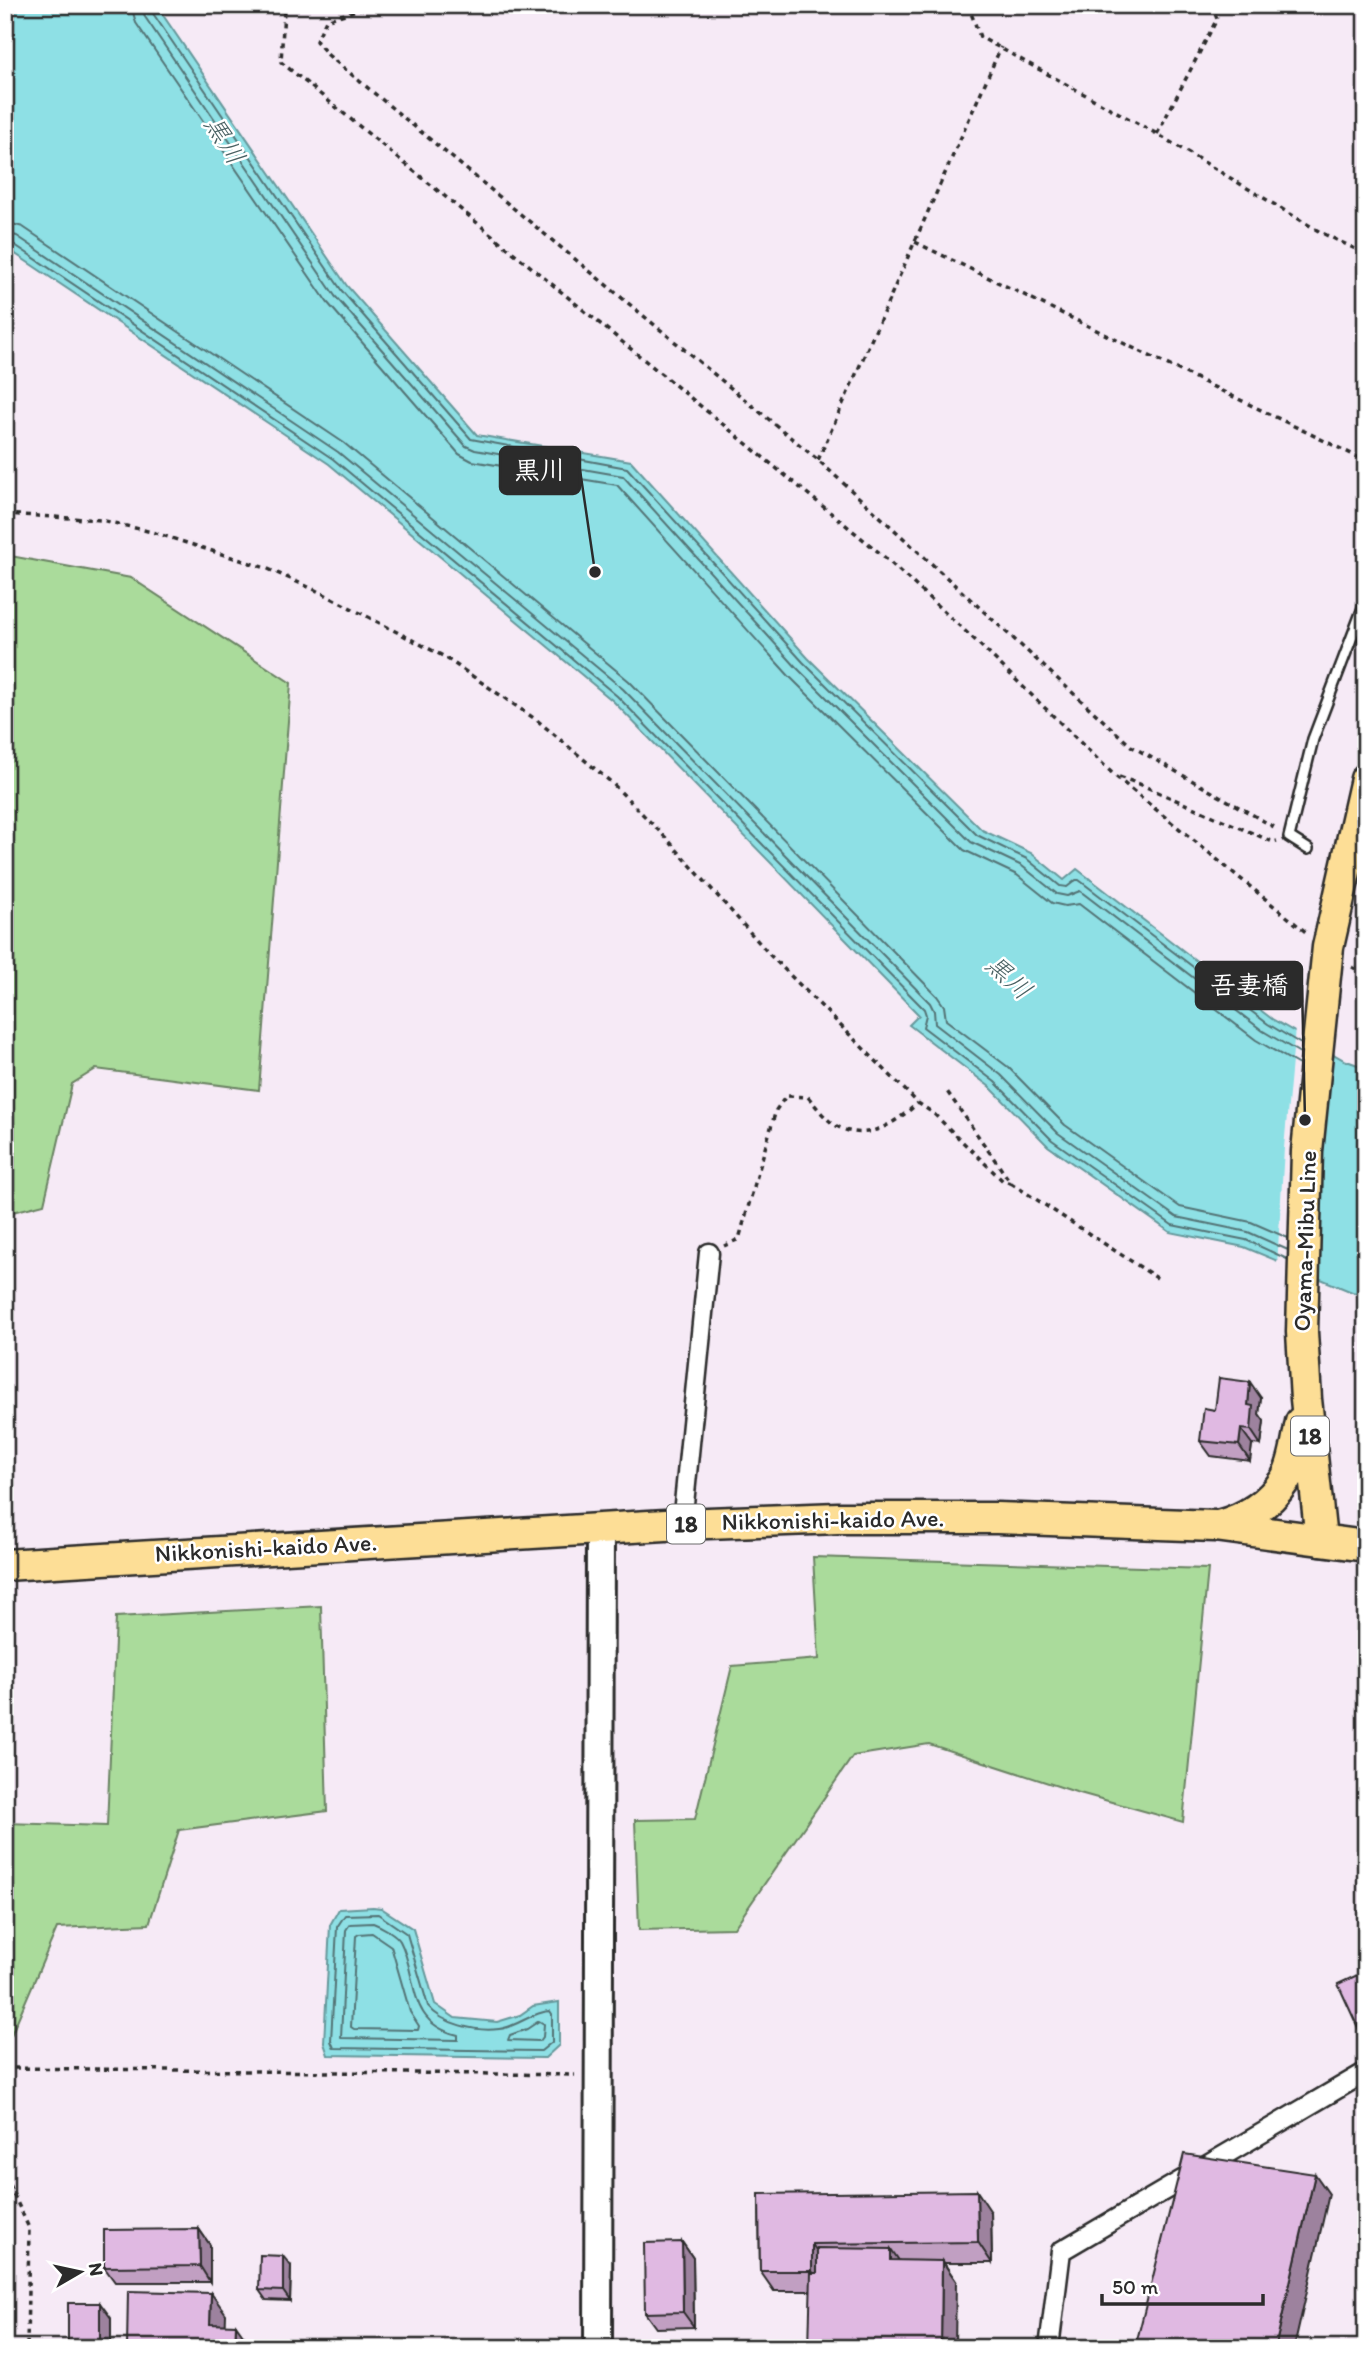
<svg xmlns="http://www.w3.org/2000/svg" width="1371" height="2353" font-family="Itim,'Klee One',sans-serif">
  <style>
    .green { fill: #aadb9b; stroke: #6a8363; stroke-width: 2 }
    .water { fill: #8ee0e5; stroke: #66989b; stroke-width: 2 }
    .pier { fill: #f6eaf6 }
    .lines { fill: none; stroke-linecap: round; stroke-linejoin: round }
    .shore { stroke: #537375; stroke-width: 2 }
    .lane-casing { stroke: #2b2b2b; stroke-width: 14 }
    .street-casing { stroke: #2b2b2b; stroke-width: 23 }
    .secondary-casing { stroke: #2b2b2b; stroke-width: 32 }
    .primary-casing { stroke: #2b2b2b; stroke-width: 35 }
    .path { stroke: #2b2b2b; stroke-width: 3.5; stroke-dasharray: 5 5; stroke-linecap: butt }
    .lane { stroke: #fff; stroke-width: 9 }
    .street { stroke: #fff; stroke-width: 18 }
    .secondary { stroke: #fff; stroke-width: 26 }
    .primary { stroke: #fdde96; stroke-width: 30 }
    .wall { fill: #c19fc2; stroke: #2b2b2b; stroke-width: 2 }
    .shaded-wall { fill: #9d829e; stroke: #2b2b2b; stroke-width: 2 }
    .building { fill: #e0b9e2; stroke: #2b2b2b; stroke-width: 2 }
    .labels { text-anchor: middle; stroke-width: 5; stroke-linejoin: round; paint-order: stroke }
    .shield { fill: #fff; stroke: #6b6b6b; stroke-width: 2 }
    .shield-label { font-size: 23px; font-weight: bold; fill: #2b2b2b }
    .street-label { font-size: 24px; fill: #2b2b2b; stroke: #fff }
    .water-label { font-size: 26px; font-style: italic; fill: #496163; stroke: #fff }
    .leader { fill: none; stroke: #2b2b2b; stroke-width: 2.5 }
    .callout-dot { fill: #2b2b2b; stroke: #fff; stroke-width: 2.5 }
    .callout { fill: #2b2b2b; stroke: #2b2b2b; stroke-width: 2.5 }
    .callout-label { font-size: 26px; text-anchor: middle; font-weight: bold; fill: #fff }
  </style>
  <rect width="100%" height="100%" fill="#f6eaf6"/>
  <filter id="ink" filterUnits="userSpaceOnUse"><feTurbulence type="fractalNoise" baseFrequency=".0143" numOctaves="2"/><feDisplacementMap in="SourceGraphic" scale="14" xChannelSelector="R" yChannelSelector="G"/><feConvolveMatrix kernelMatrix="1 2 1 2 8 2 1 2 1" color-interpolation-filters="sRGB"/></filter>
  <g filter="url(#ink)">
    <!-- green -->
    <g class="green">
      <polygon points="5,555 131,578 291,683 259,1090 96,1069 72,1084 44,1204 5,1214"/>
      <polygon points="813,1557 1208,1569 1183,1822 1076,1792 929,1744 853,1756 734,1928 639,1930 635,1820 695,1819 732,1666 819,1659"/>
      <polygon points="321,1606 327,1811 179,1830 149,1924 57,1928 5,2049 5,1823 107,1826 116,1617"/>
    </g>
    <!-- water -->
    <g class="water">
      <polygon points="5,5 156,5 347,286 477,435 631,461 808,658 982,830 1031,853 1064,880 1077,869 1272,1019 1344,1060 1366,1068 1366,1295 1352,1292 1244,1247 1170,1232 1048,1146 990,1087 909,1025 919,1015 613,701 329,464 5,247"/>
      <polygon points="373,1907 381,1908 413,1929 435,2004 455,2018 497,2022 520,2015 533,2006 559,2002 559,2045 545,2058 328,2055 324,2043 330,1925 339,1909"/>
    </g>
    <!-- pier -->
    <polygon class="pier" points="1295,1028 1329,1048 1320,1155 1318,1282 1277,1266 1284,1148"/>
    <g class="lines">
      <!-- shore -->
      <g class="shore">
        <polyline points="131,5 136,23 327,302 459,454 472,461 617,485 789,676 964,850 1017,875 1052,903 1065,906 1079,904 1256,1040 1299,1065"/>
        <polyline points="142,5 145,17 335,296 466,446 475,450 623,476 797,668 971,842 1022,866 1057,894 1067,896 1080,891 1263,1031 1300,1053"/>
        <polyline points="150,5 152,12 342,291 471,439 627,468 803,662 977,835 1027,859 1060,886 1067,887 1076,880 1079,880 1268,1024 1301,1044"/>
        <polyline points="5,222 23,227 344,443 629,681 937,996 944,1006 946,1020 1008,1067 1065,1125 1180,1207 1251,1222 1288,1238"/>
        <polyline points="5,233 17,236 338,452 623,689 930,1003 934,1011 935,1024 1001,1075 1058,1133 1176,1217 1248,1232 1288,1250"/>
        <polyline points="5,242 12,243 333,459 617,696 924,1009 926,1015 923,1027 995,1082 1052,1140 1172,1225 1246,1240 1287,1259"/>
        <path d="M378,1914L407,1934L428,2006C442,2024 476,2032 499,2029C518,2027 531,2012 550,2011L552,2014V2042L541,2051L334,2048L331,2041L337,1927L345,1915Z"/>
        <path d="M373,1923C381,1926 396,1934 400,1941C419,1977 405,2023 458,2035V2040L341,2038L346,1930L350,1924Z"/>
        <polygon points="372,1933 391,1946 410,2012 419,2026 418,2030 354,2029 351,2027 356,1936 359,1934"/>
        <polygon points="539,2021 544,2024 543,2037 540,2041 508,2040 510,2035 527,2029"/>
      </g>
      <!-- lane casing -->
      <g class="lane-casing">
        <polyline id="lane" points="1308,849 1289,837 1313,739 1366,600"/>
      </g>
      <!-- street casing -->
      <g class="street-casing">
        <g id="street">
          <polyline points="682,1524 709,1253"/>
          <polyline points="1049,2348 1061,2251 1366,2072"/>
        </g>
      </g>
      <!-- secondary casing -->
      <g class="secondary-casing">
        <polyline id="secondary" points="598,2348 600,1529"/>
      </g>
      <!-- primary casing -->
      <g class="primary-casing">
        <g id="primary">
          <path d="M1218,1526C1245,1519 1269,1504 1285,1480C1295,1465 1297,1440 1301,1422"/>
          <polyline points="1321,1540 1306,1399 1302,1332 1307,1151 1328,947 1366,779"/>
          <polyline points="5,1565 682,1524 838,1518 997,1518 1215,1526 1366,1546"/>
        </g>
      </g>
      <!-- path -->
      <g class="path">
        <polyline points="291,5 284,10 281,62 881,554 976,641 1115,776 1307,933"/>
        <polyline points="373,5 326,20 316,41 328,55 818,460 1131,746 1276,828"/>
        <polyline points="968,5 980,37 1157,134 1322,233 1366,254"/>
        <polyline points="1157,134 1217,19 1212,5"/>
        <polyline points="915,242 1366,461"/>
        <polyline points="818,460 1001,47"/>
        <polyline points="5,514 101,520 152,532 266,568 324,594 443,656 538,721 612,783 669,841 771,956 918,1103 933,1113 1003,1181 1011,1183 946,1090"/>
        <polyline points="1119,777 1137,783 1273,842 1277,841"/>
        <polyline points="1352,967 1366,974"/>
        <polyline points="1011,1183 1157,1278"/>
        <path d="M724,1246L739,1239L776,1110L786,1096L808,1097C816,1106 825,1119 835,1125C866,1144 895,1123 918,1103"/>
        <polyline points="5,2071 9,2068 575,2075"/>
        <polyline points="5,2176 29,2228 27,2348"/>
      </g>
      <!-- lane -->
      <use href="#lane" class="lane"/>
      <!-- street -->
      <use href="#street" class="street"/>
      <!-- secondary -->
      <use href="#secondary" class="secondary"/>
      <!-- primary -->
      <use href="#primary" class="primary"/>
    </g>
    <!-- wall -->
    <g class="wall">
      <polygon points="1261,1398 1259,1414 1264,1421 1261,1445 1252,1444 1250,1461 1211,1456 1200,1441 1215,1410"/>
      <polygon points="1366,1971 1366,2040 1360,2032"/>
      <polygon points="759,2194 991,2212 992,2263 944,2263 956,2281 810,2291 774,2291 760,2271"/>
      <polygon points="199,2229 210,2245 210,2282 115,2282 104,2267"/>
      <polygon points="682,2242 693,2258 694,2327 656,2328 645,2313"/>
      <polygon points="291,2266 290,2301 266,2300 259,2290"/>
    </g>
    <!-- shaded-wall -->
    <g class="shaded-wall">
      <polygon points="1250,1382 1261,1398 1259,1414 1264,1421 1261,1445 1251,1430 1248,1405"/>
      <polygon points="1241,1429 1252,1444 1250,1461 1239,1445"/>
      <polygon points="1315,2174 1329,2194 1294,2348 1275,2348"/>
      <polygon points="977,2191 991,2212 992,2263 978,2242"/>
      <polygon points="199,2229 210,2245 210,2282 200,2266"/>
      <polygon points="682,2242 693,2258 694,2327 683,2312"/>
      <polygon points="812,2244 826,2265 827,2291 812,2271"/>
      <polygon points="891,2249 905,2269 891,2260"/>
      <polygon points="283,2256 291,2266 290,2301 283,2291"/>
      <polygon points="942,2261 956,2281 955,2348 941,2348"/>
      <polygon points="211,2293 226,2314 225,2344 210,2324"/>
      <polygon points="100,2303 111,2318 111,2348 100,2348"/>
      <polygon points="236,2325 250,2345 250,2348 235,2348"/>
    </g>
    <!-- building -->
    <g class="building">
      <polygon points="1219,1378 1250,1382 1248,1405 1253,1406 1251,1430 1241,1429 1239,1445 1200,1441 1204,1408 1215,1410"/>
      <polygon points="1366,1971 1366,2030 1360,2032 1338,1984"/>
      <polygon points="1184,2154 1315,2174 1275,2348 1135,2348"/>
      <polygon points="977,2191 978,2242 812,2244 812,2271 760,2271 759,2194"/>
      <polygon points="199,2229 200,2266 104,2267 104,2230"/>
      <polygon points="682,2242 683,2312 645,2313 644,2243"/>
      <polygon points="817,2248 891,2249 891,2260 942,2261 941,2348 809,2348 811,2273 817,2273"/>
      <polygon points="260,2255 283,2256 283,2291 259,2290"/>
      <polygon points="128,2291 211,2293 210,2324 236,2325 235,2348 127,2348"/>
      <rect x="68" y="2303" width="32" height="45"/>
    </g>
  </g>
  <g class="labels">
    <!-- shield labels -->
    <g class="shield">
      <rect x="1291" y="1416.5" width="38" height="39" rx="5"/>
      <rect x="667" y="1504.5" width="38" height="39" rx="5"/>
    </g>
    <g class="shield-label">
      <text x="1310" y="1444">18</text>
      <text x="686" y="1532">18</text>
    </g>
    <!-- street labels -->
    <g class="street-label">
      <text transform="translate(1305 1241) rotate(-88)" y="8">Oyama-Mibu Line</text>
      <text transform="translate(833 1520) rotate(-1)" y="8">Nikkonishi-kaido Ave.</text>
      <text transform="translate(266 1548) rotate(-3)" y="8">Nikkonishi-kaido Ave.</text>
    </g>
    <!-- water labels -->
    <g class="water-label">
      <text transform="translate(225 140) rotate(58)" y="9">黒川</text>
      <text transform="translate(1009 977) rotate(42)" y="9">黒川</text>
    </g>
  </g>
  <!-- callouts -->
  <path class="leader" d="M595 572L580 470M1305 1120L1302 985"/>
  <g class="callout-dot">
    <circle cx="595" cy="572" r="7"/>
    <circle cx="1305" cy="1120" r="7"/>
  </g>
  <g class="callout">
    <rect x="500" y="447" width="80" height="47" rx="7"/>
    <rect x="1196" y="962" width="106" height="47" rx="7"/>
  </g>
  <g class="callout-label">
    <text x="540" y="479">黒川</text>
    <text x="1249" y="994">吾妻橋</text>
  </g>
  <!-- margin -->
  <rect width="1371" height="2353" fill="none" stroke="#fff" stroke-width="28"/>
  <rect x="14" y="14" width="1343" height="2325" fill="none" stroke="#2b2b2b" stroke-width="2.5" filter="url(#ink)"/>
  <!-- north arrow -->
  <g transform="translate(80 2272) rotate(81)" stroke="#ffffff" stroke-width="5" paint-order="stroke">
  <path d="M0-5L12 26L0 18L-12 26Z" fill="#2b2b2b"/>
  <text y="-10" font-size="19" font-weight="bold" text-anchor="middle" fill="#2b2b2b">N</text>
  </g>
  <!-- scale -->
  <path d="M1102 2294v10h161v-10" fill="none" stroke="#2b2b2b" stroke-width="3.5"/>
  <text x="1112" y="2294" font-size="21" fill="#2b2b2b" stroke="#ffffff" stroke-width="5" paint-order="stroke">50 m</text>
</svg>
